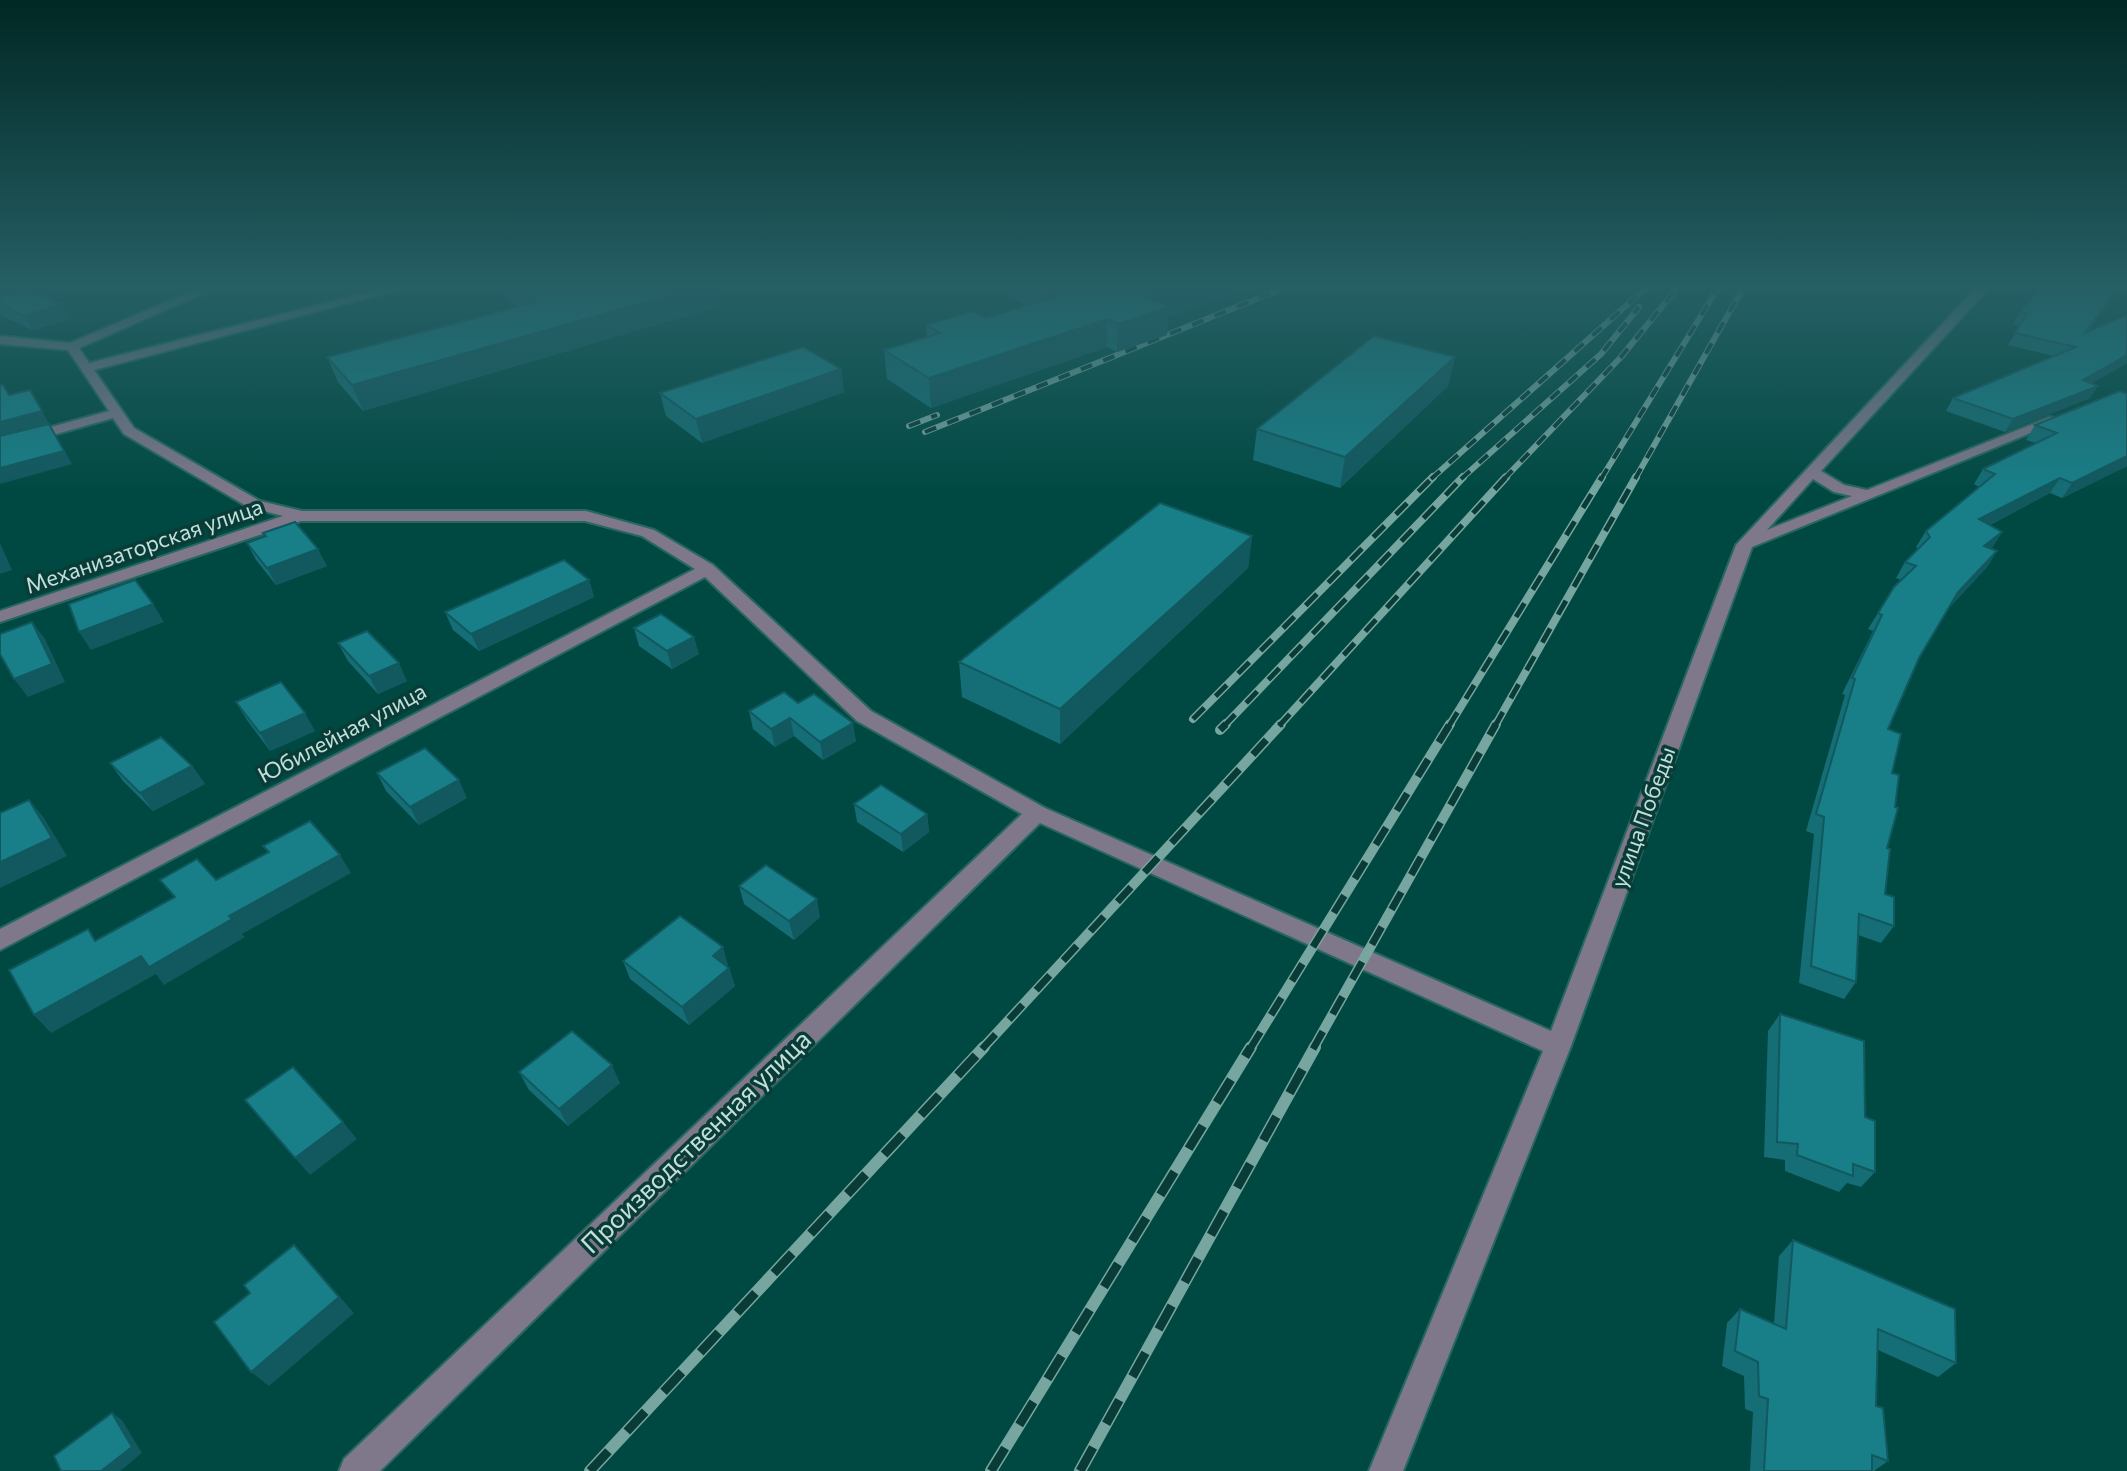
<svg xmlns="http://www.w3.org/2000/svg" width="2127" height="1471" font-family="Commissioner,sans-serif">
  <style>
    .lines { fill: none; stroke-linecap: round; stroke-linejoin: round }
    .minor-casing { stroke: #276761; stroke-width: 4 }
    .minor { fill: #7f778a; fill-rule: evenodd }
    .rail-far3-casing { stroke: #77a6a0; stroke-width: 6 }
    .rail-far2-casing { stroke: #77a6a0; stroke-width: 8 }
    .rail-far1-casing { stroke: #77a6a0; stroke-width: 10 }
    .rail-casing { stroke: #77a6a0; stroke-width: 12 }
    .rail-far3 { stroke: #0a3c37; stroke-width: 4; stroke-dasharray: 12; stroke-linecap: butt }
    .rail-far2 { stroke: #0a3c37; stroke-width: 5; stroke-dasharray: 16; stroke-linecap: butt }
    .rail-far1 { stroke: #0a3c37; stroke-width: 7; stroke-dasharray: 20; stroke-linecap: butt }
    .rail { stroke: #0a3c37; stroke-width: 9; stroke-dasharray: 27; stroke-linecap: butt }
    .wall { fill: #156d75 }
    .shaded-wall { fill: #11595f }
    .building { fill: #187f88; stroke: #11595f; stroke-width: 2 }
    .labels { text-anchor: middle; stroke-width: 7; stroke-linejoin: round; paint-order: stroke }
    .street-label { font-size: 22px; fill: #c2e0db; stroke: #0a3c37 }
    .near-street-label { font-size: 26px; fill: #c2e0db; stroke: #0a3c37 }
  </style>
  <rect width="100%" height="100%" fill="#004942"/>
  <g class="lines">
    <!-- minor casing -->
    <g class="minor-casing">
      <path id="minor" d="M199,288H216L79,348L89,363L385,288H406L94,370L134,428L260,501L302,511H586L654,530L713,565L871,711L1045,808L1551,1031L1736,545L1976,288H1989L1821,471L1844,485L1867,490L2050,417L2062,420L1752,547L1571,1046L1403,1471H1369L1543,1051L1040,823L380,1471H339L344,1459L1022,814L857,721L705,577L0,950V929L695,569L642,536L585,521H301L0,622V611L283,516L248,507L124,434L113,418L0,450V441L109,411L68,350L0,344V336L70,343ZM1813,479L1834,492L1852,496L1767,530Z"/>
    </g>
    <!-- minor -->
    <use href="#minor" class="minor"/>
    <!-- rail-far3 casing -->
    <g class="rail-far3-casing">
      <g id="rail-far3">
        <polyline points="909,426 937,415"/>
        <polyline points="925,432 1284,288"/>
        <polyline points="1431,479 1646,288"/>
        <polyline points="1461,479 1601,354 1639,307"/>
        <polyline points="1504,479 1621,357 1677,288"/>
        <polyline points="1601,479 1718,288"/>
        <polyline points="1635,479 1743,288"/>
      </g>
    </g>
    <!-- rail-far2 casing -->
    <g class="rail-far2-casing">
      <g id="rail-far2">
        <polyline points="1193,719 1433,477"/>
        <polyline points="1224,726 1463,477"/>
        <polyline points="1279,726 1506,477"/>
        <polyline points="1449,726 1602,477"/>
        <polyline points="1495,726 1636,477"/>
      </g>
    </g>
    <!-- rail-far1 casing -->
    <g class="rail-far1-casing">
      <g id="rail-far1">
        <polyline points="1220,730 1226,724"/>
        <polyline points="982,1049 1281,724"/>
        <polyline points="1250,1049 1450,724"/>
        <polyline points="1313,1049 1496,724"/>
      </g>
    </g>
    <!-- rail casing -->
    <g class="rail-casing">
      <g id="rail">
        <polyline points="590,1471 984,1047"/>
        <polyline points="991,1471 1251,1047"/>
        <polyline points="1080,1471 1315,1047"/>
      </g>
    </g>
    <!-- rail-far3 -->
    <use href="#rail-far3" class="rail-far3"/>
    <!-- rail-far2 -->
    <use href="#rail-far2" class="rail-far2"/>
    <!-- rail-far1 -->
    <use href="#rail-far1" class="rail-far1"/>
    <!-- rail -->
    <use href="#rail" class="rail"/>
  </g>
  <!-- wall -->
  <g class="wall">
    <polygon points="494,288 716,288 720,306 363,411 338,382 327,357 518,306"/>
    <polygon points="1002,288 1252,288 1168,317 1167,335 1117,352 1107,347 931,408 887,379 884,350 927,337 926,325 986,318 1026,305 1002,293"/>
    <polygon points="2041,288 2120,288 2088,332 2127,315 2127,363 2092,383 2098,386 2090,398 2005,432 1946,411 1953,398 2054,356 2008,345 2020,326 2013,324 2020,312"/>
    <polygon points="0,297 70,319 33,330 0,315"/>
    <polygon points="1455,357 1448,386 1340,488 1253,460 1257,429"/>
    <polygon points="841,369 844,392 702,443 666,416 660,393"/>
    <polygon points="2127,394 2127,466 2062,498 2050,493 1990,525 2002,532 1991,549 1997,551 1987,567 1949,608 1919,658 1888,729 1892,773 1885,894 1894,926 1881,943 1858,935 1856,982 1844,999 1799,983 1814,834 1806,831 1845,695 1842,694 1873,631 1868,629 1878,613 1901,580 1896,578 1905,562 1918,549 1916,547 1926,531 1979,487 1974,484 1983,469 2036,443 2026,440 2035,425"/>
    <polygon points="1252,536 1248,568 1060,744 962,697 959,662"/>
    <polygon points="247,543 327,566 276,585 256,560"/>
    <polygon points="589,580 594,597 479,651 453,630 445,612"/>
    <polygon points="634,628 699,654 672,669 639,646"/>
    <polygon points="338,643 407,681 378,694 348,661"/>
    <polygon points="236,702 315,731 270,751 247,720"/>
    <polygon points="798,703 856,741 823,760 794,736 775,747 753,729 749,711"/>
    <polygon points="110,763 192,766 205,784 153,811 123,781"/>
    <polygon points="377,773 467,798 419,825 386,791"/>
    <polygon points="854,804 927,814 929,832 903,852 857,822"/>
    <polygon points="739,886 820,917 794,940 744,904"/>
    <polygon points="623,961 728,965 727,966 729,968 735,986 689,1025 630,979"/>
    <polygon points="1780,1014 1865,1117 1875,1172 1861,1187 1847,1183 1839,1192 1785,1171 1785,1160 1764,1157 1768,1031"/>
    <polygon points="519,1072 620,1083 568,1126 529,1090"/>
    <polygon points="1793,1240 1956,1363 1938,1377 1878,1350 1876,1406 1888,1461 1874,1471 1750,1471 1753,1412 1745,1409 1744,1376 1722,1366 1727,1323 1740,1309 1774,1324 1779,1256"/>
  </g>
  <!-- shaded-wall -->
  <g class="shaded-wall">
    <polygon points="696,288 716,288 720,306 363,411 352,385"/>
    <polygon points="1174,288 1252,288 1168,317 1167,335 1117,352 1118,324 1147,297"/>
    <polygon points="2118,288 2120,288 2077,345 2085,333"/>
    <polygon points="62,304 70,319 33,330 24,316"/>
    <polygon points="1107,319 1107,347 931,408 929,378"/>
    <polygon points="2127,355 2127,363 2075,393 2083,380"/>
    <polygon points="1455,357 1448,386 1340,488 1345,457"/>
    <polygon points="841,369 844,392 702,443 696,419"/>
    <polygon points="2098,386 2090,398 2005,432 2013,419"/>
    <polygon points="30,390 72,464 0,484 0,422"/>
    <polygon points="2127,456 2127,466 2062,498 2072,483"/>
    <polygon points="2060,478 2050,493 1970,535 1979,519"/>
    <polygon points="2002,532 1992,548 1974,562 1984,546"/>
    <polygon points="1252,536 1248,568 1060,744 1060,709"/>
    <polygon points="0,543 12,570 0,574"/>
    <polygon points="318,549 327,566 276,585 267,568"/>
    <polygon points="1997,551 1987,567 1948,609 1958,592"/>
    <polygon points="589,580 594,597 479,651 471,634"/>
    <polygon points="153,604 164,622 91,650 79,632"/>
    <polygon points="32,622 45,639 65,682 28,697 14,679"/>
    <polygon points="694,637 699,654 672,669 667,651"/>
    <polygon points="399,663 407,681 378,694 369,676"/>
    <polygon points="305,713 315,731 270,751 260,733"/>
    <polygon points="790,718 794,736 775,747 771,729"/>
    <polygon points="853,723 856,741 823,760 820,742"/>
    <polygon points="192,766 205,784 153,811 140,793"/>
    <polygon points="459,780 467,798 419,825 410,807"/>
    <polygon points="29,800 44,818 67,856 0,888 0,862"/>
    <polygon points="927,814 929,832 903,852 901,834"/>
    <polygon points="340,855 351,873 242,934 245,937 164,985 156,974 51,1033 34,1015 141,956 229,916"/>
    <polygon points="817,899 820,917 794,940 789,921"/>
    <polygon points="723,947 728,965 719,973 713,956"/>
    <polygon points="729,968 735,986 689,1025 682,1007"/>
    <polygon points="612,1065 620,1083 568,1126 559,1109"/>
    <polygon points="343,1122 357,1139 310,1175 295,1158"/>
    <polygon points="294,1245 354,1313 269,1386 251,1372"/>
    <polygon points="112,1413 122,1420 142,1453 120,1471 101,1471"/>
  </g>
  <!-- building -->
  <g class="building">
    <polygon points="518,288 696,288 352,385 327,357 536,302"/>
    <polygon points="1045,288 1174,288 1147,297 1169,307 1118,324 1107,319 929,378 884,350 940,333 926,325 973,311 986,318 1059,295"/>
    <polygon points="2041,288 2118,288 2085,333 2127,315 2127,355 2083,380 2098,386 2013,419 1953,398 2076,347 2015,333 2027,314 2020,312"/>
    <polygon points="27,289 62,304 24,316 0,305 0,297"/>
    <polygon points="1374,336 1455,357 1345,457 1257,429"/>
    <polygon points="803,347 841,369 696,419 660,393"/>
    <polygon points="0,385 3,385 9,395 30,390 42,411 0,422"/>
    <polygon points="2120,391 2127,394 2127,456 2072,483 2060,478 1979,519 2002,532 1984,546 1997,551 1958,592 1919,658 1888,729 1901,734 1892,773 1899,775 1895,807 1898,808 1887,848 1890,849 1885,894 1894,897 1894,926 1859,914 1856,982 1811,966 1824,817 1816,814 1855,679 1852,678 1882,615 1878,613 1894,587 1916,566 1905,562 1930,537 1926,531 1995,474 1983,469 2057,433 2035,425"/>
    <polygon points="49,424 64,451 0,468 0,436"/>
    <polygon points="1160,503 1252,536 1060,709 959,662"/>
    <polygon points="295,522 318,549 267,568 247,543 266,536 263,533"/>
    <polygon points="564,560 589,580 471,634 445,612"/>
    <polygon points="135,580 153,604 79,632 69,604"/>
    <polygon points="661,614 694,637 667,651 634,628"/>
    <polygon points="32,622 52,664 14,679 0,654 0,634"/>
    <polygon points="367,631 399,663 369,676 338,643"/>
    <polygon points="281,682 305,713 260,733 236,702"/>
    <polygon points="784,692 798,703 814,694 853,723 820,742 790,718 771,729 749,711"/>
    <polygon points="161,737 192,766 140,793 110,763"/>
    <polygon points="425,748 459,780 410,807 377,773"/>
    <polygon points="881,785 927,814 901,834 854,804"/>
    <polygon points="29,800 52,838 0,862 0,813"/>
    <polygon points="310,821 340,855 229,916 232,919 149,967 141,956 34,1015 9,970 88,929 95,941 175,897 160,880 197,859 216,880 269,852 263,846"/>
    <polygon points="766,865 817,899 789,921 739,886"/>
    <polygon points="680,916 723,947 713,956 729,968 682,1007 623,961"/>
    <polygon points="1780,1014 1864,1041 1865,1117 1875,1121 1875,1172 1853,1164 1853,1176 1797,1155 1798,1144 1777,1142"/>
    <polygon points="572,1031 612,1065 559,1109 519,1072"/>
    <polygon points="293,1067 343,1122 295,1158 245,1100"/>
    <polygon points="1793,1240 1955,1309 1956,1363 1878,1329 1876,1406 1883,1408 1888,1461 1872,1455 1872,1471 1764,1471 1768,1399 1759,1396 1758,1362 1735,1351 1740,1309 1786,1329"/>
    <polygon points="294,1245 339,1297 251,1372 214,1322 250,1293 244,1285"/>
    <polygon points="112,1413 132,1447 101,1471 61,1471 54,1456"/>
  </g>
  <!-- sky -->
  <linearGradient id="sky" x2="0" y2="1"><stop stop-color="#002824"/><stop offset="0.58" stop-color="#265f65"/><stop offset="1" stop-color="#265f65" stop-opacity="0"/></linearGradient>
  <rect width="2127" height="494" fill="url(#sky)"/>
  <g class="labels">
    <!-- street labels -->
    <g class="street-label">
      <text transform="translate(144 546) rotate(-19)" y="8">Механизаторская улица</text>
      <text transform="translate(342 733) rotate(-28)" y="8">Юбилейная улица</text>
      <text transform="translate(1643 817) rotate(-70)" y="8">улица Победы</text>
    </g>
    <!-- near-street labels -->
    <g class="near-street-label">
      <text transform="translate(696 1142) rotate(-44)" y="9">Производственная улица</text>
    </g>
  </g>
</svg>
